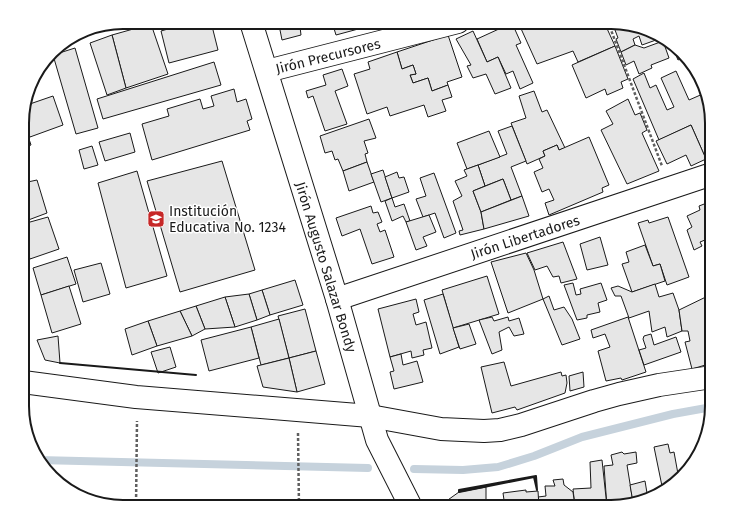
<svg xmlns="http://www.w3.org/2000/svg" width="734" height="529" font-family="'Fira Sans',sans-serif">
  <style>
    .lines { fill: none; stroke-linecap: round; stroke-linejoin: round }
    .stream { stroke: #c6d2dc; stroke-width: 8 }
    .building { fill: #e6e6e6; stroke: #1a1a1a }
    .minor-casing { stroke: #1a1a1a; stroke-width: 24 }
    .path { stroke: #5f5f5f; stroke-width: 2.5; stroke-dasharray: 3 2; stroke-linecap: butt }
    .minor { stroke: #fff; stroke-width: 22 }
    .wall { stroke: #1a1a1a; stroke-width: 2 }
    .labels { text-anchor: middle; stroke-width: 3; stroke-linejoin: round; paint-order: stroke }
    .street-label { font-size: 14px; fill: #1a1a1a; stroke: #fff }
    .poi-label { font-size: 14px; fill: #1a1a1a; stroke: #fff; text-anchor: start }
    .rim { fill: none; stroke: #1a1a1a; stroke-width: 2 }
  </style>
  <rect width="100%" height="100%" fill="#fff"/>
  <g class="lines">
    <!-- stream -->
    <g class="stream">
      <polyline points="38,460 368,468"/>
      <polyline points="414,469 463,470 498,467 534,456 582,437 673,414 712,407"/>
    </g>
  </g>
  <!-- building -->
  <g class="building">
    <polygon points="192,22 211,22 218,50 169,63 161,31"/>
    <polygon points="289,22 329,22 329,23 314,27 312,24 300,27 301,35 282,40 279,25"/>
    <polygon points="332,22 372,22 373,25 336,35"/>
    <polygon points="518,22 604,22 615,46 578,62 573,51 537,64"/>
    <polygon points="612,22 617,22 654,36 656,40 642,45 639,36 633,39 635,45 621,52 616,39 618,38"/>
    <polygon points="512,23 521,43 516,45 533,83 520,89 513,71 506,74 498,57 487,62 477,39"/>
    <polygon points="151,24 168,74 126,88 112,35"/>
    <polygon points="473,31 487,62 498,57 511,88 495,94 486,74 473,78 467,66 471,65 456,39"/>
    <polygon points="112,35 126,88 107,95 90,43"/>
    <polygon points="448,35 462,77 447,82 448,85 432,91 428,78 413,83 410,75 416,74 413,65 402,69 397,52"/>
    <polygon points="663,41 669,58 651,65 652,68 639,74 634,61 626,65 621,52 635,45 644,48"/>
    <polygon points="671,43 673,43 684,57 678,60"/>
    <polygon points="615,46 628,79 621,82 623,88 607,95 605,89 586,98 572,65"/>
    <polygon points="75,48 98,128 76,134 53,55"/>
    <polygon points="397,52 402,69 413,65 416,74 410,75 413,83 428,78 432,91 448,85 452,97 442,100 446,111 428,117 424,105 390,116 387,107 367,114 354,74 370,69 368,62"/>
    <polygon points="214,62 221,85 103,119 97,99"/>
    <polygon points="342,69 348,86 335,91 347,124 325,131 313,96 308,98 306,91 326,85 323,75"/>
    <polygon points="676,71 689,100 705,93 712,117 712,157 706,159 691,125 659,140 633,79 644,73 650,88 656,85 667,110 674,107 661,78"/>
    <polygon points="234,89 237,102 246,99 252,119 247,121 250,130 152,160 142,124 169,116 167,109 200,99 203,109 214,106 211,96"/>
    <polygon points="534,91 542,112 547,110 565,148 559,150 557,145 543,151 545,156 527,164 511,123 526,118 519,96"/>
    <polygon points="53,96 63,125 30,137 23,118 24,106"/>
    <polygon points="628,99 635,115 640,113 647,130 642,133 659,171 627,184 601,130 613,124 606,111"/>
    <polygon points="369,119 376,138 364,141 368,153 365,154 367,162 343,171 338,159 335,160 332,151 325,153 320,136"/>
    <polygon points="23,121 31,145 23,148"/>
    <polygon points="691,125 706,159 691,166 686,155 667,164 656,141"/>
    <polygon points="512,126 526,161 511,167 522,196 511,200 503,179 485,186 478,165 507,154 498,131"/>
    <polygon points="489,131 500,157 467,169 457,143"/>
    <polygon points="130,133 135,152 105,161 99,142"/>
    <polygon points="589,137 609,185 602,188 603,192 549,215 545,203 554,200 549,189 542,192 534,172 543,168 539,159 545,156 543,151 557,145 559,150"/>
    <polygon points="92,146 98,165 84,169 79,150"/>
    <polygon points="222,161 255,270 180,292 147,181"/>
    <polygon points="367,162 374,182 349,191 343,171"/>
    <polygon points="478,165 485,186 473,191 481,212 484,229 460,235 459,231 463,230 453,201 462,196 455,181 467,176 464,170"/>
    <polygon points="383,170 392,198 381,202 371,174"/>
    <polygon points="137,171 167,276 126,288 98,183"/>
    <polygon points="397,172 399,178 404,177 409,192 392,198 385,177"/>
    <polygon points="434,173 456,233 444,238 435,213 423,217 416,199 426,196 420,178"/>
    <polygon points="503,179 511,200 481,212 473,191"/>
    <polygon points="37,180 47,213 23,222 23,183"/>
    <polygon points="522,196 529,216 484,229 481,212"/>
    <polygon points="392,198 395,207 404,204 410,221 406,222 403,216 392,221 385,201"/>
    <polygon points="712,201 712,246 708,248 705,240 700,242 702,246 694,250 687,230 692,227 687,216 700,210 699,206"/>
    <polygon points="371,206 373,213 378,212 382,222 377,224 380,232 385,230 394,257 372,264 360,229 342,236 336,218"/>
    <polygon points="429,215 436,232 423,237 427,246 416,250 406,222"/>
    <polygon points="48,217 59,249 30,259 23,236 23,224"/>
    <polygon points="668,217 689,277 667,285 660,264 653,266 638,223 648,220 649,223"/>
    <polygon points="600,237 608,265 587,270 580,244"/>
    <polygon points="563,242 577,279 561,283 559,276 553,277 547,266 535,270 527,253"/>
    <polygon points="645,245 653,266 660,264 665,281 632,292 622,264 629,262 626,252"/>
    <polygon points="526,253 534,270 543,299 508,313 491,262"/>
    <polygon points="67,257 76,284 41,295 33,268"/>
    <polygon points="101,263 110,294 83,302 74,270"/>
    <polygon points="487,276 499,314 453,328 442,290"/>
    <polygon points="295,280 303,305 270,315 262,290"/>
    <polygon points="573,283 576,295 581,294 580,289 601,283 607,300 598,303 600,312 587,315 587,318 577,320 564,285"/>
    <polygon points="655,284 659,297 673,293 679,310 682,331 667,337 665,327 652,332 649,311 629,318 621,296 615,296 611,288 618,286 632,292"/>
    <polygon points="69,286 81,324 52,333 41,295"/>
    <polygon points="262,290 270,315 257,320 249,294"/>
    <polygon points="249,294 257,320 235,327 225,297"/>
    <polygon points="443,294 459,347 440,354 424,300"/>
    <polygon points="712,294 712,363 692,369 685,342 690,341 688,331 682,331 679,310"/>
    <polygon points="549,296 554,310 564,307 572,319 580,339 562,345 543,299"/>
    <polygon points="225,297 235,327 205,329 196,306"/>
    <polygon points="416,299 419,312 413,314 416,325 426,322 432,348 423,350 424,355 412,358 411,351 390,357 378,309"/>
    <polygon points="196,306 205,329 192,336 180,311"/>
    <polygon points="305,309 316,351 289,358 278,316"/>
    <polygon points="180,311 192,336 157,346 148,321"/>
    <polygon points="492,317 494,321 508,317 509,321 519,318 524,334 514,336 509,327 499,332 502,350 492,354 479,320"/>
    <polygon points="628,317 646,372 622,380 621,378 606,381 598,351 610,347 605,334 593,338 591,330"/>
    <polygon points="279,319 289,358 261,365 251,327"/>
    <polygon points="148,321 157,346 132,355 125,329"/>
    <polygon points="469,324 476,344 460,349 453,328"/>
    <polygon points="251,327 259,358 209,371 201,340"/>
    <polygon points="651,334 654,345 676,337 681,352 644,365 639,350 646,348 643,339 644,336"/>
    <polygon points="58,336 60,363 45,360 37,340"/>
    <polygon points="170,347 176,367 158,373 151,352"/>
    <polygon points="316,351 325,384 297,392 289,358"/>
    <polygon points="401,354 403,365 417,361 423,382 394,389 390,372 394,371 390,357"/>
    <polygon points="289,358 297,392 263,387 257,366"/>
    <polygon points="504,362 511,386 561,372 562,376 566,375 567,383 565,393 517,410 515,407 492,413 481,367"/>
    <polygon points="583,372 584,387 570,391 569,376"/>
    <polygon points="668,444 670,453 674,452 678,474 685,473 663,491 654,447"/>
    <polygon points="622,452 624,454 636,452 637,463 627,465 633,502 607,507 604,466 613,465 611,455"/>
    <polygon points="602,460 607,507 575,507 573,489 591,488 590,462"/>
    <polygon points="563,479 564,485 573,492 575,507 539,507 538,497 546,496 545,486 555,486 553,480"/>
    <polygon points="645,481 647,493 662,490 662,491 655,497 633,502 630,485"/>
    <polygon points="486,487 486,507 438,507 459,492"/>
    <polygon points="526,490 526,492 538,491 539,507 505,507 503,493"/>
  </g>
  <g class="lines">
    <!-- minor casing -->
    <g class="minor-casing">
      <g id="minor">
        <polyline points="251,22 337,299 377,440 411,507"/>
        <polyline points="267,71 458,22"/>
        <polyline points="337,299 712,174"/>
        <polyline points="23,382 136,397 370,416 441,429 484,431 500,430 521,425 594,401 619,394 659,385 712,377"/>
      </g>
    </g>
    <!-- path -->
    <g class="path">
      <polyline points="608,22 662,166"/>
      <polyline points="298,433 299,507"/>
      <polyline points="136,507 137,421"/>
    </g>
    <!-- minor -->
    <use href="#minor" class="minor"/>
    <!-- wall -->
    <g class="wall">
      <polyline points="60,363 196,375"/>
      <polygon points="536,476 537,490 534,477 459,492 459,490"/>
    </g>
  </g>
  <!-- icons -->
  <defs>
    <g id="school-square" transform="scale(0.9)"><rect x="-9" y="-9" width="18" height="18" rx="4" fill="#c62828" stroke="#fff"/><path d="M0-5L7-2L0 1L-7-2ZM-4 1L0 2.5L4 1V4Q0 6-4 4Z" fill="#fff"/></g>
  </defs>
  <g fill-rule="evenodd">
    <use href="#school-square" x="156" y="219"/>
  </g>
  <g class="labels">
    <!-- street labels -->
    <g class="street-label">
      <text transform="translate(328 56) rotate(-14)" y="5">Jirón Precursores</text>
      <text transform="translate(525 237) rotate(-18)" y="5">Jirón Libertadores</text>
      <text transform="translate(326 267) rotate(73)" y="5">Jirón Augusto Salazar Bondy</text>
    </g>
    <!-- poi labels -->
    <g class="poi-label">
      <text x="169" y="216">Institución<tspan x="169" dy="16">Educativa No. 1234</tspan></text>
    </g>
  </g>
  <!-- crop -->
  <path d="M0 0H734V529H0ZM123 29H611A94 94 0 0 1 705 123V406A94 94 0 0 1 611 500H123A94 94 0 0 1 29 406V123A94 94 0 0 1 123 29Z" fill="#fff" fill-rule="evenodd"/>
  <path class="rim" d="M123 29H611A94 94 0 0 1 705 123V406A94 94 0 0 1 611 500H123A94 94 0 0 1 29 406V123A94 94 0 0 1 123 29Z"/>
</svg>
